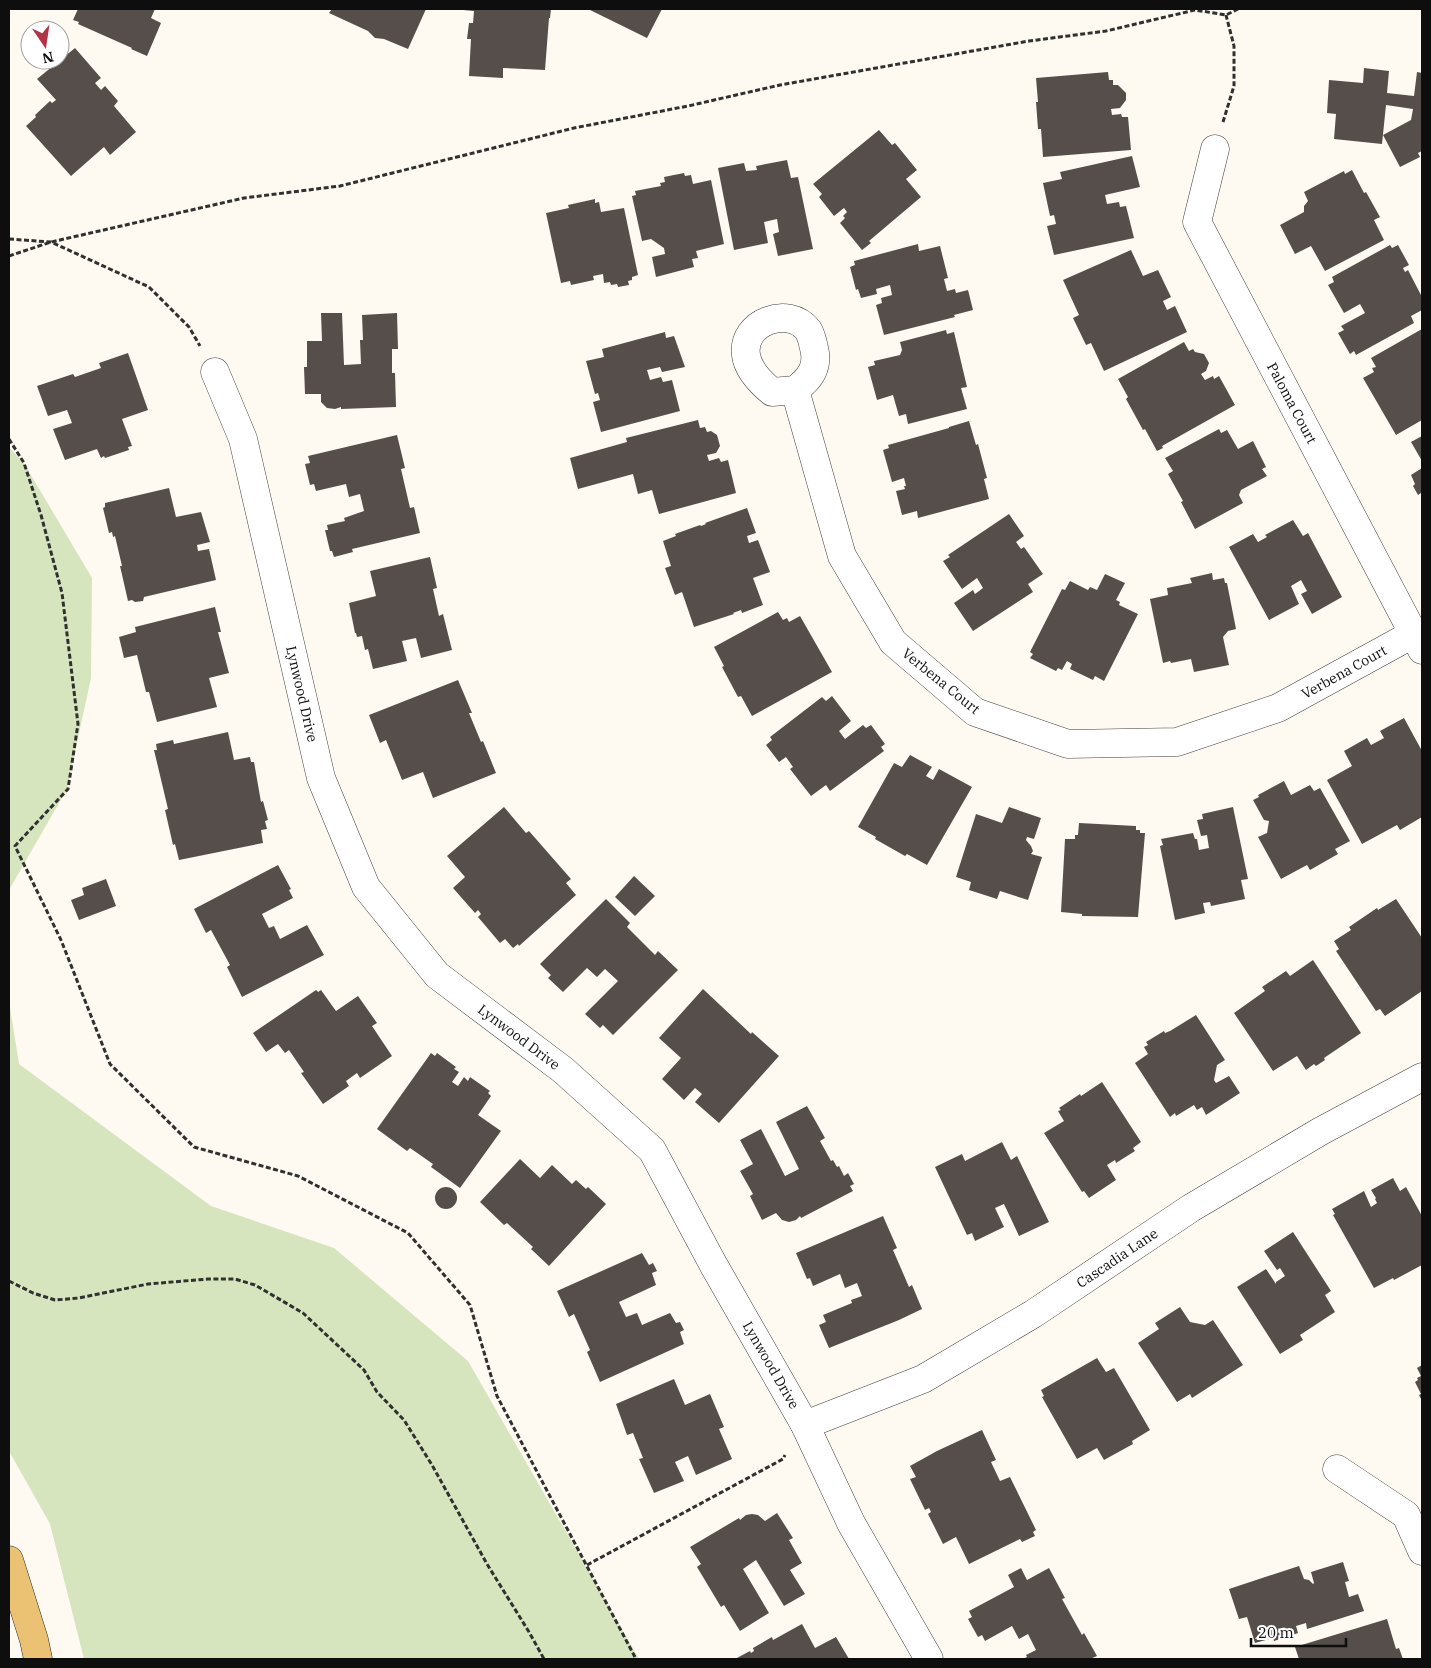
<svg xmlns="http://www.w3.org/2000/svg" width="1431" height="1668" font-family="'IBM Plex Serif',serif">
  <style>
    .green { fill: #d6e5bd }
    .building { fill: #564e4b }
    .lines { fill: none; stroke-linecap: round; stroke-linejoin: round }
    .minor-casing { stroke: #414141; stroke-width: 29 }
    .major-casing { stroke: #1f1f1f; stroke-width: 29 }
    .path { stroke: #303030; stroke-width: 3; stroke-dasharray: 5 2.5; stroke-linecap: butt }
    .minor { stroke: #fff; stroke-width: 28 }
    .major { stroke: #ebc173; stroke-width: 28 }
    .labels { text-anchor: middle; stroke-width: 5; stroke-linejoin: round; paint-order: stroke }
    .street-label { font-size: 14px; fill: #0e0e0e; stroke: #fff }
  </style>
  <rect width="100%" height="100%" fill="#fefaf1"/>
  <!-- green -->
  <g class="green">
    <polygon points="9,447 25,465 92,578 91,678 67,789 9,890"/>
    <polygon points="9,1001 19,1064 211,1206 334,1248 468,1361 639,1659 84,1659 50,1524 9,1451"/>
  </g>
  <!-- building -->
  <g class="building">
    <polygon points="78,9 155,9 151,18 161,23 147,56 131,49 132,48 78,24 79,22 73,20"/>
    <polygon points="332,9 426,9 408,49 384,39 375,38 368,31 329,13"/>
    <polygon points="463,9 551,9 550,18 549,18 545,70 503,68 503,78 469,76 471,39 467,39 469,23 473,23 474,11 463,10"/>
    <polygon points="588,9 662,9 647,38"/>
    <polygon points="75,48 101,78 95,83 101,90 105,86 118,101 114,106 136,132 110,155 104,147 71,176 26,126 36,117 35,115 50,101 52,103 56,100 37,79"/>
    <polygon points="1364,68 1389,71 1387,93 1414,96 1417,72 1422,73 1422,151 1418,153 1420,157 1400,167 1383,135 1411,120 1413,109 1386,105 1382,144 1334,139 1336,114 1327,113 1329,80 1363,83"/>
    <polygon points="1108,72 1109,80 1113,80 1113,85 1118,85 1126,93 1126,100 1120,108 1111,109 1112,115 1121,114 1122,117 1128,117 1131,150 1043,157 1041,129 1038,129 1036,102 1038,102 1036,78"/>
    <polygon points="879,130 892,145 895,143 917,170 906,179 921,197 869,241 871,243 862,250 840,223 845,218 843,216 847,212 844,208 834,216 819,197 822,194 813,184"/>
    <polygon points="1132,156 1140,187 1105,195 1107,204 1119,202 1120,207 1126,206 1134,238 1054,255 1047,226 1056,224 1054,215 1050,216 1043,183 1062,179 1060,172"/>
    <polygon points="787,160 791,178 798,177 813,249 778,256 773,234 779,232 777,219 764,222 768,243 734,250 718,168 744,163 746,171 757,170 756,166"/>
    <polygon points="1352,170 1364,193 1366,192 1380,217 1374,220 1384,240 1325,271 1311,246 1295,254 1280,225 1304,212 1304,206 1308,201 1304,192 1344,171 1345,174"/>
    <polygon points="684,173 685,176 691,175 693,184 711,180 724,244 696,251 698,258 692,259 694,267 656,277 652,257 665,254 664,248 651,239 642,241 632,196 636,195 635,191 661,186 660,183 665,182 664,177"/>
    <polygon points="595,199 595,203 599,202 601,212 624,208 638,275 632,277 632,280 628,281 629,285 618,287 617,284 611,285 610,282 604,283 603,274 593,276 594,280 571,285 570,281 561,283 546,213 569,208 568,205"/>
    <polygon points="918,244 919,251 940,246 948,278 944,279 947,291 955,289 956,293 968,290 973,310 954,315 955,317 884,335 876,305 882,303 881,298 892,295 890,285 876,289 877,294 861,298 858,289 856,290 850,267 855,265 854,261"/>
    <polygon points="1390,245 1392,248 1398,245 1409,265 1403,268 1405,272 1408,270 1422,297 1422,310 1411,316 1414,323 1356,355 1354,351 1350,354 1338,333 1344,330 1341,326 1365,313 1360,304 1344,313 1328,285 1334,282 1332,277"/>
    <polygon points="1131,250 1143,276 1158,270 1171,297 1163,301 1167,310 1175,306 1187,332 1104,371 1091,343 1086,345 1073,318 1079,315 1063,280"/>
    <polygon points="321,313 342,313 344,365 361,364 360,340 363,340 362,315 397,313 398,349 392,349 392,373 395,373 396,407 341,409 341,407 335,409 327,408 321,402 321,394 305,394 304,367 307,367 307,341 322,341"/>
    <polygon points="1422,329 1422,420 1396,435 1363,378 1374,372 1372,368 1376,367 1371,358"/>
    <polygon points="946,330 947,334 954,332 967,387 961,388 967,409 908,424 906,414 899,416 893,395 877,400 868,367 875,365 874,361 900,355 902,350 900,342"/>
    <polygon points="665,332 666,338 674,336 685,367 662,372 660,367 647,370 650,380 661,377 663,382 672,380 680,411 601,432 593,402 600,400 598,393 595,394 586,361 604,357 602,349"/>
    <polygon points="1184,342 1189,351 1193,349 1195,352 1204,354 1209,363 1206,371 1201,374 1205,380 1213,376 1214,379 1219,376 1235,405 1162,446 1163,448 1157,451 1145,429 1143,430 1126,399 1128,397 1118,379"/>
    <polygon points="128,353 148,410 122,419 132,446 128,447 129,450 105,458 104,456 101,458 97,449 65,460 53,429 72,423 67,410 48,416 37,386 73,374 75,377 101,368 99,363"/>
    <polygon points="698,420 700,428 705,427 707,432 711,431 717,435 720,446 716,453 707,455 709,461 719,458 721,462 728,460 736,493 659,514 652,490 638,494 633,474 578,489 570,458 627,442 626,438"/>
    <polygon points="969,421 976,445 978,444 987,478 984,479 989,499 918,518 917,511 902,515 896,491 905,489 904,486 906,486 904,478 892,482 883,450 889,448 888,445 949,428 949,427"/>
    <polygon points="1219,429 1221,433 1227,430 1238,449 1253,441 1266,467 1262,469 1267,476 1241,490 1239,495 1243,503 1195,529 1181,502 1183,501 1168,474 1173,471 1165,458"/>
    <polygon points="397,435 405,468 401,469 410,508 414,507 420,533 352,549 353,552 334,557 332,551 330,551 325,530 328,530 327,525 345,521 344,518 364,511 360,494 349,497 346,484 316,491 314,484 310,485 305,464 310,463 308,456"/>
    <polygon points="1422,436 1422,461 1411,442"/>
    <polygon points="1422,468 1422,496 1421,493 1418,495 1413,486 1415,484 1411,475"/>
    <polygon points="169,488 176,517 201,512 210,542 197,545 198,551 209,549 216,580 144,597 143,601 135,602 132,600 128,601 120,566 122,566 115,536 113,537 112,532 109,533 103,508 105,507 105,503"/>
    <polygon points="747,508 756,533 747,536 749,543 758,540 770,572 753,578 763,605 742,613 741,610 733,613 734,614 694,627 682,592 675,595 665,568 671,566 663,541 676,536 675,534 700,525 701,526 706,524 705,523"/>
    <polygon points="1009,514 1024,536 1016,542 1021,549 1024,547 1043,574 1028,584 1033,592 973,631 954,603 973,590 975,594 983,588 977,578 962,589 943,561 950,557 948,555"/>
    <polygon points="1293,520 1303,536 1308,533 1342,597 1312,614 1301,594 1307,591 1301,580 1291,586 1299,604 1269,620 1229,547 1253,534 1258,542 1267,537 1265,535"/>
    <polygon points="430,557 437,588 433,589 439,616 443,614 452,650 421,658 416,638 402,641 407,661 373,669 368,649 365,650 362,636 357,637 356,633 355,633 349,603 376,596 370,571"/>
    <polygon points="1212,573 1213,580 1224,578 1225,583 1227,583 1236,629 1228,631 1223,637 1229,665 1194,672 1191,659 1171,663 1170,661 1163,663 1150,599 1168,595 1167,588 1192,583 1190,578"/>
    <polygon points="1105,574 1125,583 1116,600 1120,602 1119,605 1138,614 1104,681 1095,676 1093,680 1070,669 1072,664 1067,661 1062,670 1058,668 1056,671 1030,658 1033,654 1030,652 1062,589 1065,590 1070,581 1088,590 1090,587 1097,590"/>
    <polygon points="215,607 221,632 218,632 229,673 209,678 217,707 157,722 149,692 146,692 137,655 124,658 119,637 136,632 135,627"/>
    <polygon points="778,612 783,620 787,618 789,622 800,616 832,672 752,716 741,696 738,697 722,667 724,666 714,647"/>
    <polygon points="458,680 472,713 469,713 481,742 483,741 496,773 433,798 423,772 402,780 386,740 380,743 369,715"/>
    <polygon points="832,696 851,721 839,731 845,739 863,725 866,728 871,725 885,744 881,747 884,751 830,791 826,785 811,796 790,769 793,767 786,757 779,762 766,745 772,740 770,737 822,697 826,701"/>
    <polygon points="1404,718 1422,751 1422,817 1400,830 1397,825 1362,844 1327,780 1352,766 1344,751 1367,738 1371,745 1384,738 1380,731"/>
    <polygon points="228,732 234,760 250,757 251,762 254,762 261,802 263,801 268,820 265,821 267,829 261,830 263,843 179,860 175,844 173,845 165,810 168,809 154,750 157,750 156,744 173,740 174,744"/>
    <polygon points="910,755 932,767 926,776 933,780 939,769 972,787 927,865 907,854 905,856 875,839 876,837 858,827 894,763 902,767"/>
    <polygon points="1284,781 1291,795 1310,785 1314,791 1320,788 1350,841 1335,849 1338,854 1310,870 1307,865 1281,879 1258,837 1267,833 1269,821 1264,820 1253,800 1259,797 1258,795"/>
    <polygon points="504,807 526,833 529,831 571,879 566,883 576,895 519,946 518,944 513,948 505,939 500,943 478,917 481,914 478,910 475,913 453,888 465,877 447,856"/>
    <polygon points="1009,807 1041,818 1034,839 1027,837 1026,840 1031,846 1033,851 1031,854 1042,857 1028,900 1000,891 997,899 969,890 971,882 956,877 976,814 1002,823"/>
    <polygon points="1233,807 1248,879 1241,880 1245,899 1211,906 1210,902 1203,903 1205,913 1175,920 1160,846 1163,845 1161,839 1193,833 1195,839 1197,839 1199,850 1209,848 1207,835 1201,836 1197,820 1203,819 1202,814"/>
    <polygon points="1079,823 1136,826 1136,830 1140,830 1140,833 1145,833 1138,917 1082,916 1082,914 1061,912 1065,839 1075,839 1075,835 1078,835"/>
    <polygon points="278,865 291,889 289,890 293,898 262,914 269,928 274,926 280,939 307,925 324,955 242,997 227,967 230,965 211,930 206,933 194,909"/>
    <polygon points="634,876 655,896 635,916 615,897"/>
    <polygon points="106,879 116,906 79,920 71,900 84,895 82,888"/>
    <polygon points="606,899 630,923 627,927 655,955 658,951 678,970 613,1035 603,1025 600,1028 585,1014 618,981 605,969 597,977 587,968 563,992 548,978 551,975 540,964"/>
    <polygon points="1396,899 1422,938 1422,991 1385,1016 1380,1009 1376,1011 1336,951 1339,949 1334,941 1351,930 1349,927 1377,908 1378,910"/>
    <polygon points="1313,960 1361,1033 1324,1058 1325,1060 1316,1066 1314,1064 1306,1070 1297,1056 1273,1071 1234,1013 1265,991 1262,987 1286,971 1290,976"/>
    <polygon points="703,989 751,1034 752,1032 779,1056 719,1123 695,1102 702,1094 695,1088 684,1100 662,1079 681,1058 659,1038"/>
    <polygon points="316,990 318,992 321,990 336,1011 358,996 377,1023 372,1026 392,1056 360,1078 357,1073 346,1081 349,1086 323,1104 301,1073 304,1072 289,1050 285,1053 278,1044 266,1052 253,1033"/>
    <polygon points="1196,1015 1225,1060 1217,1065 1214,1080 1216,1083 1229,1076 1240,1093 1206,1115 1202,1107 1197,1110 1194,1105 1176,1116 1175,1113 1170,1117 1135,1063 1148,1054 1144,1047 1148,1045 1146,1042 1164,1031 1165,1033 1170,1031"/>
    <polygon points="431,1053 435,1056 437,1053 456,1067 454,1069 459,1072 452,1082 458,1086 464,1077 468,1081 470,1077 490,1091 488,1093 491,1096 478,1115 501,1131 460,1188 431,1167 433,1164 410,1148 407,1151 377,1129"/>
    <polygon points="1102,1082 1141,1142 1133,1148 1135,1151 1116,1163 1115,1160 1107,1165 1116,1180 1089,1198 1084,1191 1082,1192 1044,1133 1064,1121 1058,1111 1061,1110 1059,1108 1080,1094 1081,1096"/>
    <polygon points="807,1106 825,1138 820,1141 831,1161 833,1160 837,1167 839,1166 844,1176 848,1173 854,1184 850,1186 853,1191 801,1218 800,1216 796,1220 789,1222 782,1220 776,1213 762,1220 750,1196 753,1194 740,1171 753,1164 740,1140 761,1129 785,1176 799,1169 776,1122"/>
    <polygon points="1002,1142 1011,1160 1017,1156 1049,1222 1019,1236 1004,1204 995,1208 1004,1227 975,1241 972,1233 967,1235 935,1167 962,1154 965,1161"/>
    <polygon points="520,1159 540,1178 552,1165 572,1184 576,1180 586,1189 588,1187 606,1204 549,1266 531,1249 533,1247 507,1223 504,1225 480,1202"/>
    <polygon points="1393,1178 1400,1191 1406,1187 1422,1216 1422,1265 1394,1280 1393,1278 1374,1288 1333,1215 1335,1214 1332,1209 1364,1191 1371,1207 1377,1203 1375,1199 1376,1198 1371,1190"/>
    <circle cx="446" cy="1198" r="11"/>
    <polygon points="883,1216 897,1248 893,1250 909,1287 912,1285 922,1309 899,1320 829,1348 819,1325 826,1322 823,1315 852,1303 851,1300 862,1296 857,1283 845,1288 840,1274 813,1286 810,1278 807,1279 796,1253"/>
    <polygon points="1293,1232 1331,1291 1325,1295 1335,1312 1300,1335 1303,1340 1280,1354 1237,1287 1266,1269 1276,1284 1276,1282 1285,1276 1280,1268 1277,1270 1264,1251"/>
    <polygon points="642,1253 649,1265 653,1263 657,1271 652,1273 656,1285 619,1302 626,1317 637,1313 642,1325 670,1313 676,1323 680,1322 684,1330 680,1332 684,1344 600,1382 587,1352 590,1350 574,1314 569,1317 557,1291"/>
    <polygon points="1180,1307 1190,1322 1205,1325 1213,1320 1243,1365 1192,1398 1190,1394 1177,1402 1138,1343 1159,1329 1155,1323"/>
    <polygon points="1097,1358 1106,1372 1114,1368 1150,1430 1132,1441 1133,1444 1104,1460 1097,1448 1077,1459 1042,1397 1044,1396 1041,1390"/>
    <polygon points="1422,1365 1422,1401 1419,1395 1421,1394 1415,1382 1418,1380 1417,1378 1421,1376 1417,1368"/>
    <polygon points="674,1379 685,1405 710,1394 724,1427 719,1429 732,1459 696,1475 688,1456 675,1462 684,1481 654,1493 639,1459 643,1458 633,1433 627,1435 616,1404"/>
    <polygon points="982,1430 996,1460 991,1462 1000,1481 1010,1477 1036,1530 1033,1532 1035,1536 1022,1542 1020,1539 969,1564 956,1537 943,1544 928,1514 931,1512 929,1508 925,1510 910,1479 916,1477 910,1466 937,1451"/>
    <polygon points="777,1513 793,1538 789,1540 802,1563 790,1570 805,1594 784,1606 756,1560 743,1569 769,1613 740,1631 724,1605 721,1607 697,1567 701,1564 690,1547 739,1518 740,1520 746,1515 752,1514 758,1515 765,1521"/>
    <polygon points="1343,1562 1349,1581 1345,1582 1349,1597 1358,1594 1364,1611 1307,1629 1306,1623 1296,1626 1298,1633 1274,1641 1273,1638 1255,1643 1247,1617 1239,1619 1229,1589 1299,1566 1304,1579 1309,1580 1313,1584 1314,1583 1311,1572"/>
    <polygon points="1021,1568 1027,1580 1049,1568 1065,1598 1062,1599 1082,1635 1084,1633 1097,1656 1090,1659 1023,1659 1027,1657 1026,1655 1036,1650 1028,1634 1019,1639 1012,1626 985,1641 982,1635 978,1637 968,1619 972,1617 969,1611 1014,1587 1008,1575"/>
    <polygon points="1387,1619 1396,1649 1399,1648 1403,1659 1299,1659 1295,1647"/>
    <polygon points="802,1624 815,1648 836,1637 849,1659 735,1659 750,1651 751,1653 754,1651 753,1648 772,1637 773,1640"/>
  </g>
  <g class="lines">
    <!-- minor casing -->
    <g class="minor-casing">
      <g id="minor">
        <polyline points="1215,149 1197,222 1422,650"/>
        <polyline points="215,372 243,439 321,778 366,887 437,975 563,1070 652,1150 713,1264 805,1425 851,1523 929,1659"/>
        <path d="M795,390C810,379 819,367 814,348C813,343 811,335 808,330C789,305 741,322 746,355C748,370 761,383 772,392L795,390L842,556L893,642L975,712L1068,744L1177,742L1278,708L1413,634"/>
        <polyline points="805,1425 923,1379 1033,1314 1191,1208 1321,1131 1422,1077"/>
        <polyline points="1337,1469 1406,1515 1422,1551"/>
      </g>
    </g>
    <!-- major casing -->
    <g class="major-casing">
      <polyline id="major" points="9,1560 34,1640 38,1659"/>
    </g>
    <!-- path -->
    <g class="path">
      <polyline points="1223,122 1234,86 1234,46 1226,15"/>
      <polyline points="9,239 51,242 149,287 189,327 200,346"/>
      <polyline points="9,256 51,242 244,198 340,186 574,128 688,106 780,85 1029,41 1106,31 1195,10 1226,15 1238,9"/>
      <polyline points="9,439 24,463 41,515 62,593 78,724 68,789 15,846 61,940 110,1064 194,1147 298,1176 408,1233 470,1305 497,1396 636,1659"/>
      <polyline points="9,1281 33,1293 55,1300 79,1298 148,1284 208,1279 235,1279 255,1285 303,1313 364,1370 377,1392 404,1420 432,1465 487,1564 529,1632 544,1659"/>
      <polyline points="587,1565 783,1459 785,1455"/>
    </g>
    <!-- minor -->
    <use href="#minor" class="minor"/>
    <!-- major -->
    <use href="#major" class="major"/>
  </g>
  <g class="labels">
    <!-- street labels -->
    <g class="street-label">
      <text transform="translate(1292 403) rotate(62)" y="5">Paloma Court</text>
      <text transform="translate(1344 672) rotate(-29)" y="5">Verbena Court</text>
      <text transform="translate(941 681) rotate(39)" y="5">Verbena Court</text>
      <text transform="translate(302 694) rotate(77)" y="5">Lynwood Drive</text>
      <text transform="translate(519 1037) rotate(37)" y="5">Lynwood Drive</text>
      <text transform="translate(1117 1258) rotate(-34)" y="5">Cascadia Lane</text>
      <text transform="translate(771 1365) rotate(60)" y="5">Lynwood Drive</text>
    </g>
  </g>
  <!-- border -->
  <rect width="1431" height="1668" fill="none" stroke="#0e0e0e" stroke-width="20"/>
  <!-- north arrow -->
  <g transform="translate(45 45) rotate(167)"><circle r="24" fill="#ffffff" stroke="#9f9f9f"/>
  <path d="M0-4L9 19L0 12L-9 19Z" fill="#b13346"/>
  <text y="-8" font-size="14" font-weight="bold" text-anchor="middle" fill="#0e0e0e">N</text>
  </g>
  <!-- scale -->
  <path d="M1251 1638v8h95v-8" fill="none" stroke="#0e0e0e" stroke-width="2.5"/>
  <text x="1258" y="1638" font-size="15" fill="#0e0e0e" stroke="#ffffff" stroke-width="4" paint-order="stroke">20 m</text>
</svg>
